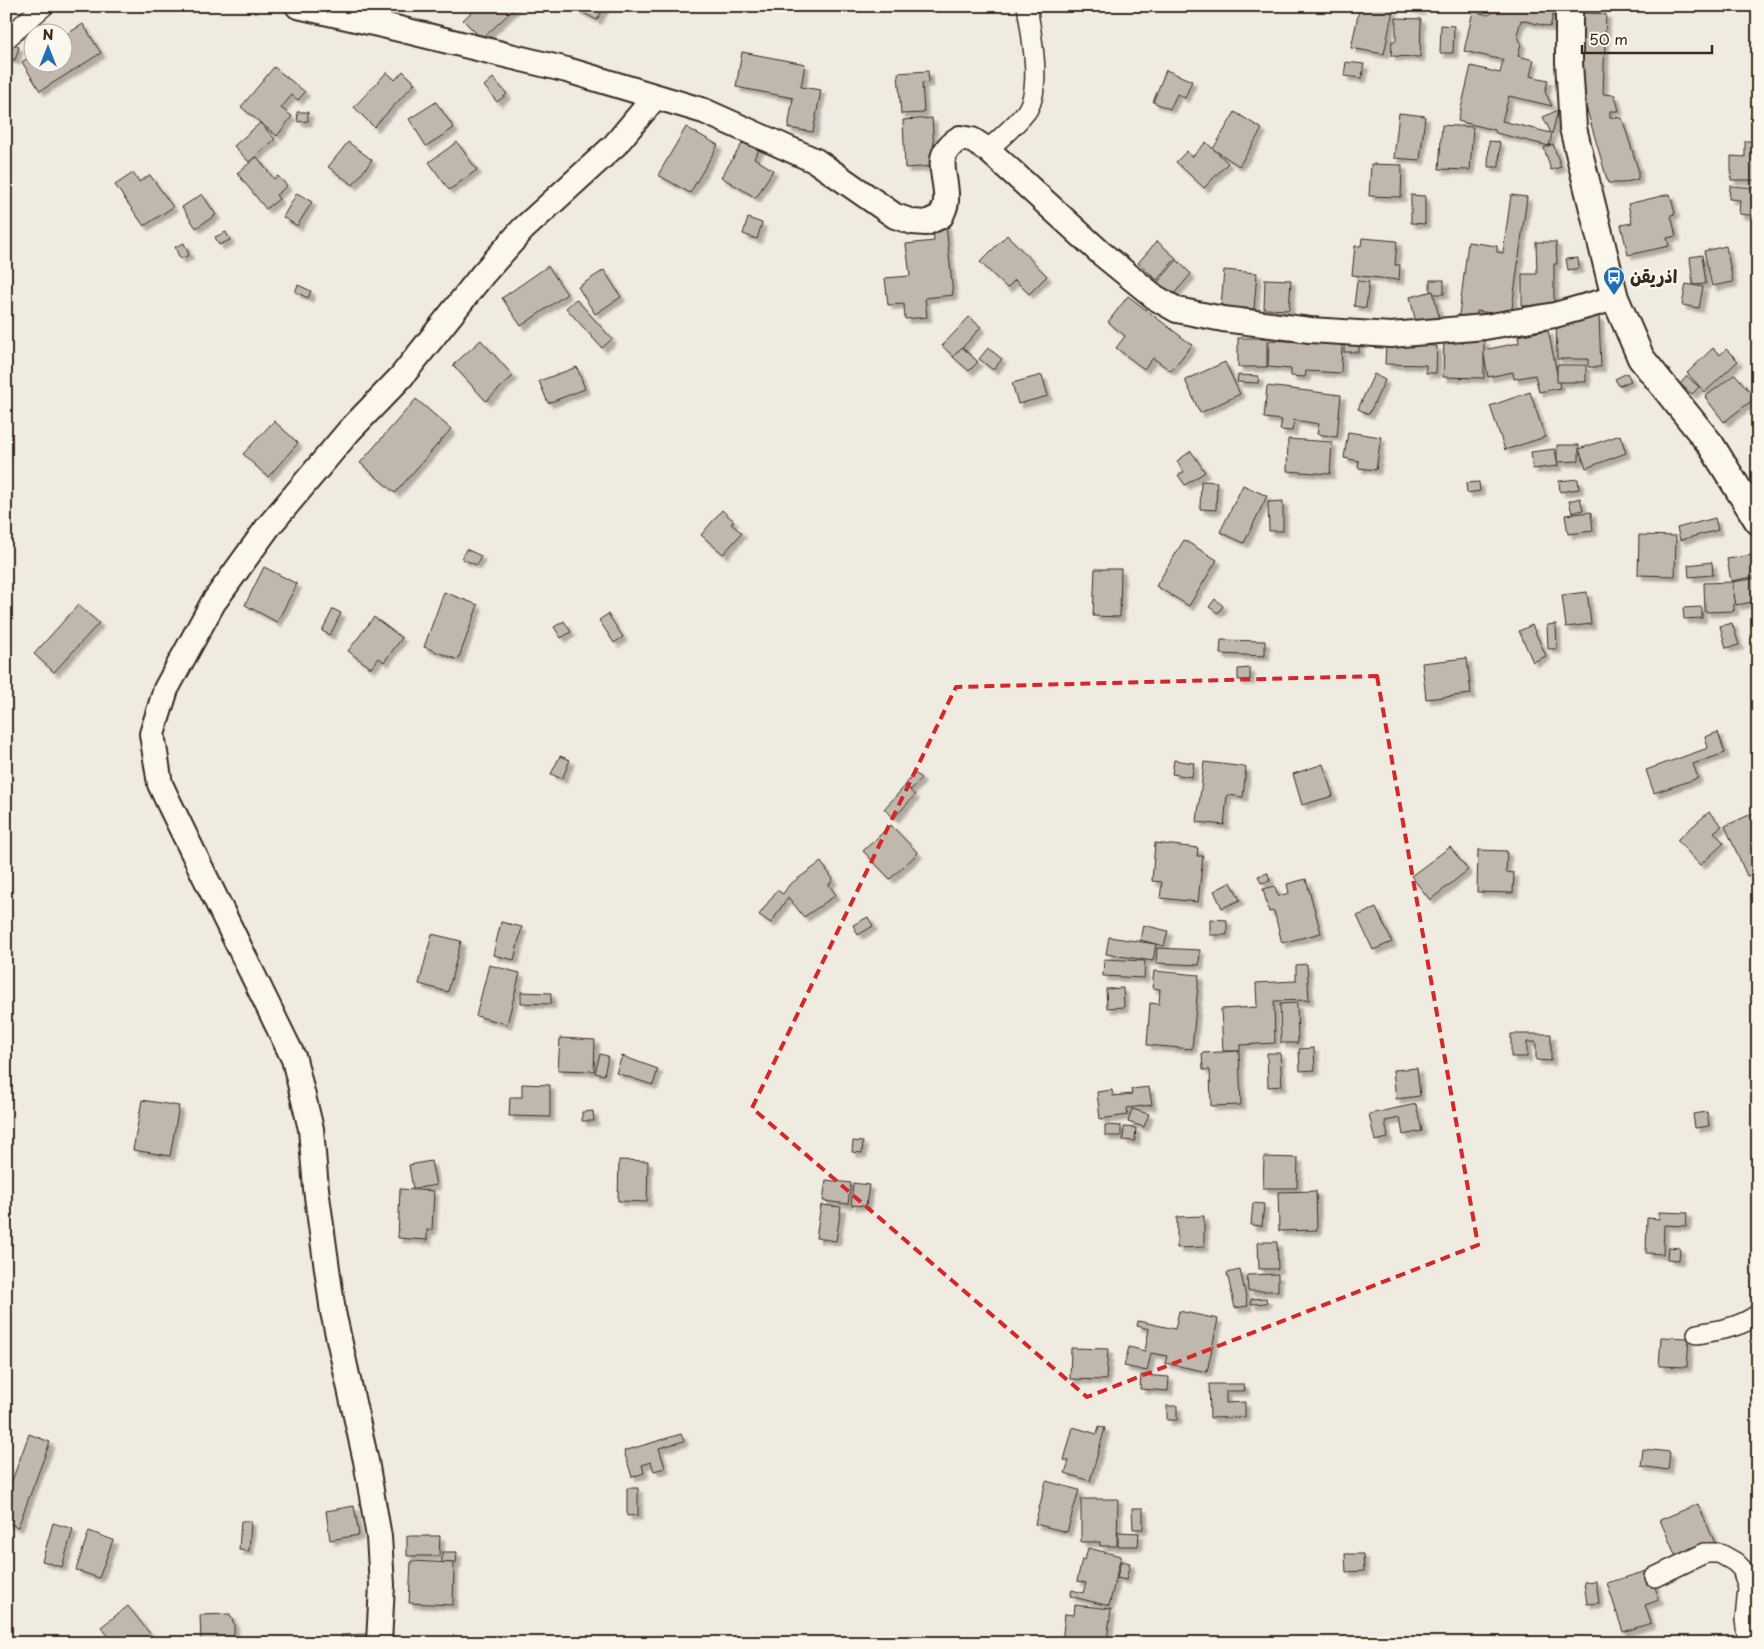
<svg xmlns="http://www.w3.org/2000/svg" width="1764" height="1649" font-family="'Playpen Sans','Playpen Sans Arabic',sans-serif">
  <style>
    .building { fill: #c0b8ad; stroke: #3b2a1e; filter: url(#shadow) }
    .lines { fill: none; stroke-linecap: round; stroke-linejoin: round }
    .minor-casing { stroke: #3b2a1e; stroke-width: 22 }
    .tertiary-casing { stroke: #3b2a1e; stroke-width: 28 }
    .secondary-casing { stroke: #3b2a1e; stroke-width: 30 }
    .minor { stroke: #fbf7ec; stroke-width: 19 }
    .tertiary { stroke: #fbf7ec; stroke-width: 24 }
    .secondary { stroke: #fbf7ec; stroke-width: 26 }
    .marked { fill: none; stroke: #d62828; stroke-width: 4; stroke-dasharray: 10 6; stroke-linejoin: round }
    .labels { text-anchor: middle; stroke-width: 4.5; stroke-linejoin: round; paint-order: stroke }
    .poi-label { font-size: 18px; font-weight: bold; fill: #3b2a1e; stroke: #fbf7ec; text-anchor: start }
  </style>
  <defs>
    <filter id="shadow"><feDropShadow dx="4.5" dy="4.5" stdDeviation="1" flood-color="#0004"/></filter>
  </defs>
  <rect width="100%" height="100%" fill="#f0ebe0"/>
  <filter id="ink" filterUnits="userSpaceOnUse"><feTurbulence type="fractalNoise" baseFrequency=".02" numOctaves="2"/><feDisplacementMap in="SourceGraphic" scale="10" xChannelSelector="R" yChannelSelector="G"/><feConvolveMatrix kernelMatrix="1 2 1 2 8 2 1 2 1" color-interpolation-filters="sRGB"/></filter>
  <g filter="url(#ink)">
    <!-- building -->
    <g class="building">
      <polygon points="478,6 517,6 482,39 463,20"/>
      <polygon points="570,6 605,6 597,20"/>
      <polygon points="1360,6 1373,6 1393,10 1384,54 1351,48"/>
      <polygon points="1403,6 1421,6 1420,11"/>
      <polygon points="1505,6 1555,6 1550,27 1521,20 1517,35 1521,43 1518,56 1534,60 1530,76 1548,80 1545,92 1552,106 1509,96 1502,121 1551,133 1543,117 1558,110 1549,146 1496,133 1495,130 1458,121 1471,66 1500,73 1503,60 1464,51 1473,11 1488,15"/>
      <polygon points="1583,13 1606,14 1603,94 1615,95 1619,111 1610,111 1610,117 1622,118 1638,169 1638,179 1623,183 1608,183 1581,89"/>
      <polygon points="1396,18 1421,19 1420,57 1391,56 1392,41 1396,41"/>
      <polygon points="83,24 101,53 40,91 22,62 32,55 32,62 62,62 62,37"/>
      <polygon points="1441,25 1454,26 1453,53 1440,53"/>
      <polygon points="10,43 19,47 15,60 6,58"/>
      <polygon points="742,52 805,64 801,87 821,90 813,132 788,128 793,98 736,87"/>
      <polygon points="1346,62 1364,64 1362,78 1344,76"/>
      <polygon points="274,67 305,92 298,100 292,95 281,108 292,116 277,136 241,107"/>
      <polygon points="1166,70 1192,81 1185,98 1177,94 1170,109 1153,102"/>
      <polygon points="403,71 415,83 374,127 354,107 387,72 395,80"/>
      <polygon points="928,71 929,82 922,83 924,113 901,114 898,73"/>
      <polygon points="493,78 507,94 497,102 484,86"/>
      <polygon points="1757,99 1758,99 1758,121 1750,118"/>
      <polygon points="436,102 454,128 426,146 409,119"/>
      <polygon points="297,112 308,112 308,121 298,122"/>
      <polygon points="1235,112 1262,129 1239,166 1213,149"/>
      <polygon points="1399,113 1425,116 1420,160 1394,158"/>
      <polygon points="932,118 935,166 905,168 903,120"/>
      <polygon points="260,123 275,139 249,162 234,146"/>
      <polygon points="1442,125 1473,127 1470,170 1439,169"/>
      <polygon points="686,127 718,145 690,193 658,175"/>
      <polygon points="749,133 764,142 754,158 773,170 756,198 721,177"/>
      <polygon points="1489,141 1500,142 1499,167 1488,167"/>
      <polygon points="1745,141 1758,141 1758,180 1731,180 1731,156 1745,157"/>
      <polygon points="348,142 372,160 353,185 328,167"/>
      <polygon points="457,142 477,170 449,190 429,162"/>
      <polygon points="1206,142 1228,163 1204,188 1176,162 1187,151 1192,157"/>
      <polygon points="1553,144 1561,167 1551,170 1544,148"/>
      <polygon points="257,157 274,179 278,176 287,186 276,195 279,199 266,209 237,173"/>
      <polygon points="1371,164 1402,165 1401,197 1369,196"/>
      <polygon points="133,173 139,182 150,175 173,207 144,226 115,185"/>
      <polygon points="1730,186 1758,188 1758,216 1739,214 1740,200 1729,199"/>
      <polygon points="297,193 312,202 297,226 283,217"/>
      <polygon points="202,194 216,215 196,228 182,207"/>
      <polygon points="1670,194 1675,214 1671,215 1676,236 1667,238 1669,246 1628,255 1621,225 1632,223 1628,204"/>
      <polygon points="1411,195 1425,196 1425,224 1411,223"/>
      <polygon points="1511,195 1527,197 1511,316 1477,311 1475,325 1458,323 1468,242 1497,246 1497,252 1503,253"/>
      <polygon points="748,218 762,223 757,239 743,234"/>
      <polygon points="946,224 953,295 925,298 927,317 905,319 904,304 888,305 885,278 910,276 906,244 934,241 933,225"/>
      <polygon points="226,232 230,240 219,245 215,237"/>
      <polygon points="1007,235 1047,276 1029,294 1015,280 1007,288 980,262"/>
      <polygon points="1362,238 1397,241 1395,265 1400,265 1399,280 1352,275 1355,246 1361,246"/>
      <polygon points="1157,241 1176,258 1157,280 1138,263"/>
      <polygon points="1536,242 1556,242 1557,264 1554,264 1554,305 1522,306 1522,274 1537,274"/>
      <polygon points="184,243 189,255 180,259 175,247"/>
      <polygon points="1726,246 1733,282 1712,286 1704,251"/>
      <polygon points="1702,255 1706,284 1693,285 1690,257"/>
      <polygon points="1578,258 1579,268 1568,270 1566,259"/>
      <polygon points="1177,260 1191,274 1172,296 1157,283"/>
      <polygon points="548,266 567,294 521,326 502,298"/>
      <polygon points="604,270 621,297 595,314 578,287"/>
      <polygon points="1224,270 1257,273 1254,309 1221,306"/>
      <polygon points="1265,279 1291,280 1289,310 1264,309"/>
      <rect x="1430" y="280" width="14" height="14"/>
      <polygon points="1357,281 1369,282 1366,308 1354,306"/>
      <polygon points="1686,284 1703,287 1699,308 1682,305"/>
      <polygon points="298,285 311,291 308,298 295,292"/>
      <polygon points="1433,291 1439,317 1416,323 1410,297"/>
      <polygon points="1128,296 1192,345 1171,371 1153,358 1144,369 1116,348 1125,336 1108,322"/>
      <polygon points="576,299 612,339 602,348 566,308"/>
      <polygon points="1599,316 1601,367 1588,367 1588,359 1557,359 1556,317"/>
      <polygon points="969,317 981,327 954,357 942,346"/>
      <polygon points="1548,330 1560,388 1539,392 1535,375 1514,379 1513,372 1488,377 1483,350 1519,343 1518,336"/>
      <rect x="1238" y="338" width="29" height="29"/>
      <polygon points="1444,339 1484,340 1484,378 1443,377"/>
      <polygon points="481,340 513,376 486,401 453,365"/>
      <polygon points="1269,340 1342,344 1341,373 1306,371 1305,377 1291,376 1291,369 1268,367"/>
      <rect x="1344" y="343" width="15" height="9"/>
      <polygon points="1386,344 1437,346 1436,373 1426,373 1426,365 1385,364"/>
      <polygon points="962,347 978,362 969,371 953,357"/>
      <polygon points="988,348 1002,359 993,370 979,359"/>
      <polygon points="1713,348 1720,355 1726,349 1738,361 1705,392 1687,373"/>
      <polygon points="1225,362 1240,394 1200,413 1185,380"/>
      <rect x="1557" y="365" width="29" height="17"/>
      <polygon points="577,367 585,389 548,403 539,381"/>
      <polygon points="1627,373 1631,381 1619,386 1615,379"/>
      <polygon points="1374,374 1385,380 1369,414 1358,409"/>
      <polygon points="1735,374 1755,398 1724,422 1705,397"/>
      <polygon points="1042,375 1048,396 1018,404 1012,383"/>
      <polygon points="1238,375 1259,376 1258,383 1237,382"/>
      <polygon points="1687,376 1699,387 1692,394 1680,384"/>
      <polygon points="1267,386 1341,395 1337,437 1317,434 1319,424 1294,420 1292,431 1280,430 1282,420 1264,418"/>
      <polygon points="1530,392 1545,437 1505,450 1490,406"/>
      <polygon points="416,399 451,429 395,493 360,463"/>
      <polygon points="274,421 298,443 268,477 243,454"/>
      <polygon points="1348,432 1381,437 1376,470 1358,468 1359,461 1344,458"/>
      <polygon points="1620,435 1626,453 1586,468 1579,449"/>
      <polygon points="1288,439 1332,442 1330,474 1287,471"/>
      <polygon points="1557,445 1579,445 1579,461 1557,462"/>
      <polygon points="1555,449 1558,466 1533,469 1531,452"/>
      <polygon points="1191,451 1205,472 1185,485 1178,475 1184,472 1177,461"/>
      <polygon points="1578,479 1579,489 1560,492 1559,481"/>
      <polygon points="1201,481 1217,482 1216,510 1200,509"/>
      <polygon points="1479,482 1480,491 1467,493 1466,483"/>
      <polygon points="1243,485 1267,496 1244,543 1220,532"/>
      <polygon points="1580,498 1583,510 1572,513 1569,501"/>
      <polygon points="1283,501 1283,531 1269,531 1268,502"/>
      <polygon points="722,510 734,521 731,524 742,533 723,554 701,535"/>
      <polygon points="1591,512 1593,531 1568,534 1565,515"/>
      <polygon points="1715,518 1718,530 1680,540 1677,528"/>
      <polygon points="1639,535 1676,536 1675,576 1638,575"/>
      <polygon points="1184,540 1217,560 1189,606 1156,586"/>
      <polygon points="466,549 481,556 477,565 462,559"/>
      <polygon points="1758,554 1758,576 1731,581 1727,559"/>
      <polygon points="1712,562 1713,575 1689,577 1688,565"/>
      <polygon points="264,567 297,584 277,622 245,605"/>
      <polygon points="1095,569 1121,569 1120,617 1093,616"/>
      <polygon points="1758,578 1758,601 1736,605 1732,582"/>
      <polygon points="1733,582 1734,611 1705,612 1704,583"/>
      <polygon points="444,592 478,605 458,660 424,647"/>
      <polygon points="1587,592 1591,624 1566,627 1562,595"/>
      <polygon points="1215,599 1223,606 1218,613 1209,607"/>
      <polygon points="78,605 99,623 54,672 34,654"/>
      <polygon points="1702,607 1702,618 1684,619 1683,608"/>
      <polygon points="333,609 341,613 330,635 322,631"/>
      <polygon points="608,614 623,637 614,643 599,620"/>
      <polygon points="374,617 402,638 384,662 379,658 371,668 348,651"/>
      <polygon points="564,621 571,632 561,638 554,627"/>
      <polygon points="1732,623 1739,645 1726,648 1720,626"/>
      <polygon points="1556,624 1557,649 1548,649 1547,625"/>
      <polygon points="1532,625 1546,656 1533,662 1519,631"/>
      <polygon points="1221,640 1265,641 1265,656 1220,654"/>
      <polygon points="1467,658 1471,694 1426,699 1422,663"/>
      <polygon points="1250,668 1250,680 1238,680 1238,669"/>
      <polygon points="1718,732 1725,753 1693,764 1698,778 1654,793 1646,770 1708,748 1705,737"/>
      <polygon points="560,756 570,760 562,779 551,774"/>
      <polygon points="1174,760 1194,763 1192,777 1172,774"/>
      <polygon points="1204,762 1246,767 1243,797 1227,795 1224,825 1197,822"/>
      <polygon points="1323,764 1333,796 1302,805 1293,774"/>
      <polygon points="915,773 921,778 911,790 905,785"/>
      <polygon points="905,786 915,795 894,818 884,809"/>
      <polygon points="1758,811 1758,872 1747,876 1725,826"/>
      <polygon points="1709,812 1722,826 1714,832 1724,843 1700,865 1677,840"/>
      <polygon points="891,825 918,853 890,879 863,851"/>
      <polygon points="1155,843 1198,848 1197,856 1203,856 1198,902 1160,898 1162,882 1152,881"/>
      <polygon points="1450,847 1468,870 1430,900 1411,876"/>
      <polygon points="1478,850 1507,851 1506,872 1514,873 1513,893 1477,892"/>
      <polygon points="821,862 833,879 829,885 836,895 804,917 788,897 771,923 759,915 777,890 783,894 789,885"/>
      <polygon points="1268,873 1270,881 1261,883 1258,876"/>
      <polygon points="1306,879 1321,933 1282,943 1274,911 1269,912 1263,889 1275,886 1278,896 1289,893 1287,884"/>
      <polygon points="1231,882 1240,900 1222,908 1214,891"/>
      <polygon points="1376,908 1392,942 1373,950 1357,916"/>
      <polygon points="868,917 873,926 858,935 853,925"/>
      <polygon points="1210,919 1227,920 1227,935 1210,935"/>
      <polygon points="501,922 522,927 514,960 493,955"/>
      <polygon points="1143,925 1168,931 1164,946 1140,940"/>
      <polygon points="432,934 461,941 448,992 419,984"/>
      <polygon points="1109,937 1156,944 1153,961 1106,954"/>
      <polygon points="1157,948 1200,950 1199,965 1156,963"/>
      <polygon points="1104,959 1145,961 1144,978 1103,976"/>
      <polygon points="1307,964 1309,1000 1274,1001 1275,1043 1240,1045 1240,1051 1223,1051 1221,1009 1257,1007 1256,983 1296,981 1296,965"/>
      <polygon points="489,965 520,973 507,1024 476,1016"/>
      <polygon points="1154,971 1199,975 1192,1049 1147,1045 1150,1003 1159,1004 1160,989 1152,988"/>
      <polygon points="1123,988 1124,1007 1107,1008 1106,989"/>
      <polygon points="521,992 551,993 551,1004 521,1003"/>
      <polygon points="1297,1003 1298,1043 1281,1043 1280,1004"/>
      <polygon points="1511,1034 1551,1034 1551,1061 1536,1060 1536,1042 1527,1042 1527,1057 1511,1057"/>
      <polygon points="560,1038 595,1040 594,1071 558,1070"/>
      <polygon points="1314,1048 1315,1070 1300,1071 1299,1049"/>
      <polygon points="1239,1051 1241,1105 1211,1106 1210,1070 1203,1070 1202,1053"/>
      <polygon points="1267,1053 1280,1053 1282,1086 1268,1087"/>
      <polygon points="600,1054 608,1056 604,1075 595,1073"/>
      <polygon points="622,1056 658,1069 653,1085 616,1073"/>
      <polygon points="1417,1068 1420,1096 1396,1099 1393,1070"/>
      <polygon points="522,1084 550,1085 550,1117 509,1116 510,1097 522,1097"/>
      <polygon points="1149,1087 1152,1105 1127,1108 1128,1115 1100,1119 1097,1092 1112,1090 1113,1096 1132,1094 1131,1089"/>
      <polygon points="142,1100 179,1106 170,1156 133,1150"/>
      <polygon points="1416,1104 1422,1131 1403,1135 1400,1118 1385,1121 1388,1138 1375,1141 1369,1114"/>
      <polygon points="1132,1109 1149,1114 1144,1127 1128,1122"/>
      <polygon points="593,1111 594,1121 582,1121 582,1112"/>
      <polygon points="1707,1112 1709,1126 1695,1128 1693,1114"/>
      <polygon points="1105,1125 1121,1126 1121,1136 1105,1136"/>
      <polygon points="1124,1127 1136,1128 1135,1141 1123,1140"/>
      <polygon points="853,1141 863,1142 862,1153 852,1152"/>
      <polygon points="1264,1157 1298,1158 1297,1188 1263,1188"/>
      <polygon points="619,1160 648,1161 647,1202 618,1201"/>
      <polygon points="431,1161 436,1185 413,1189 409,1165"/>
      <polygon points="826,1180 851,1183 848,1204 823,1201"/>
      <polygon points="853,1183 869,1185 866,1206 851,1205"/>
      <polygon points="400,1189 434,1191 432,1230 427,1230 427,1240 398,1238"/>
      <polygon points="1316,1191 1317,1230 1279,1231 1278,1192"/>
      <polygon points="1253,1203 1264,1204 1262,1226 1251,1225"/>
      <polygon points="821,1205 841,1207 836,1241 816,1238"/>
      <polygon points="1659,1212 1687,1213 1686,1226 1664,1225 1663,1254 1646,1253 1647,1218 1659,1219"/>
      <polygon points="1204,1216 1204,1247 1177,1248 1177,1217"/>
      <polygon points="1258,1242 1277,1242 1278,1269 1259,1269"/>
      <polygon points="1668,1247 1680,1248 1679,1260 1667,1259"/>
      <polygon points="1240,1270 1248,1306 1235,1308 1227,1273"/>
      <polygon points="1278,1274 1278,1291 1248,1291 1247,1275"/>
      <polygon points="1266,1298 1267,1303 1251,1304 1251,1299"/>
      <polygon points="1179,1311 1218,1319 1207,1372 1165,1363 1167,1356 1151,1353 1147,1371 1124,1366 1129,1347 1145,1351 1149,1329 1137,1326 1138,1321 1175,1329"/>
      <polygon points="1661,1337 1689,1338 1687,1367 1659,1366"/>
      <polygon points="1071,1348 1108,1349 1106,1380 1070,1379"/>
      <polygon points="1141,1375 1169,1377 1168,1391 1140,1389"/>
      <polygon points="1209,1384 1244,1384 1245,1391 1226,1391 1226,1403 1245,1402 1245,1417 1210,1418"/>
      <rect x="1167" y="1406" width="10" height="14"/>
      <polygon points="1099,1426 1105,1428 1090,1481 1065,1473 1069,1461 1064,1460 1073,1427 1097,1434"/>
      <polygon points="29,1434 50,1442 18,1527 6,1522 6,1497"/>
      <polygon points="681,1434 684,1441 659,1448 665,1468 654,1471 651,1462 642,1465 644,1473 632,1477 624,1451"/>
      <polygon points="1643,1449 1670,1452 1668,1470 1641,1466"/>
      <polygon points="1046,1481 1079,1490 1067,1532 1035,1524"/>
      <polygon points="627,1488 638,1488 638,1515 627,1516"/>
      <polygon points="1081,1499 1118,1499 1117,1546 1100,1546 1100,1542 1081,1542"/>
      <polygon points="1698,1504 1715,1543 1677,1559 1660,1520"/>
      <polygon points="354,1506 359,1535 330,1540 326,1511"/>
      <polygon points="1132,1508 1143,1508 1143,1529 1133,1529"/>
      <polygon points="241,1521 251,1521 249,1551 239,1550"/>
      <polygon points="53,1523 73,1529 62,1567 42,1561"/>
      <polygon points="89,1531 113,1540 99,1578 76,1570"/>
      <polygon points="1118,1532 1139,1533 1138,1546 1118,1546"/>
      <polygon points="407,1536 440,1536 439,1556 407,1556"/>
      <polygon points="1088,1548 1121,1556 1109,1606 1070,1596 1072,1590 1083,1593 1086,1583 1077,1581 1082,1559 1085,1560"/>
      <polygon points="442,1552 457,1552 456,1563 442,1563"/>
      <polygon points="1345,1554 1363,1554 1364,1571 1346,1572"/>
      <polygon points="411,1561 454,1563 453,1605 409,1603"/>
      <polygon points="1121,1561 1130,1563 1126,1580 1117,1578"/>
      <polygon points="1650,1570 1659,1600 1645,1605 1651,1623 1623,1632 1607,1583"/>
      <polygon points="1596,1581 1599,1603 1587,1604 1584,1582"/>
      <polygon points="1075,1605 1111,1609 1107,1640 1119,1643 1062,1643 1065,1614 1074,1615"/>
      <polygon points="128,1606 155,1640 152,1643 114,1643 101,1627"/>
      <polygon points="230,1614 234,1624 234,1643 201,1643 200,1615"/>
      <polygon points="370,1634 370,1643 341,1643 341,1635"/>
    </g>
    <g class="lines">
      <!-- minor casing -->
      <g class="minor-casing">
        <g id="minor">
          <polyline points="6,39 44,6"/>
          <path d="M988,150C1000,138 1015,126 1026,112C1043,89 1031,33 1027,6"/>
          <path d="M1697,1334C1718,1330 1740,1328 1758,1314"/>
          <polyline points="1655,1577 1705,1553 1719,1553 1735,1562 1742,1569 1748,1588 1745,1620 1748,1643"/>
        </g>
      </g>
      <!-- tertiary casing -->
      <g class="tertiary-casing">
        <g id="tertiary">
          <path d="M298,6L387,26L567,70L704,111L816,161L895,216L913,222L926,223L941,216C943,211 946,206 946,201C948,174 930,157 960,138L972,140L988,150L1102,254L1156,298L1177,310L1223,319L1310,330L1391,335L1485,327L1555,315L1615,298"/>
          <polyline points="379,1643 382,1585 379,1537 366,1461 333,1312 316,1189 311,1129 294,1059 168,801 160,784 152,734 166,689 213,603 268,527 349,431 401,377 483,274 523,229 615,145 655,97"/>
        </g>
      </g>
      <!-- secondary casing -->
      <g class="secondary-casing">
        <polyline id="secondary" points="1569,6 1569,62 1573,128 1615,298 1641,358 1711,445 1758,521"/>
      </g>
      <!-- minor -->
      <use href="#minor" class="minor"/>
      <!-- tertiary -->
      <use href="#tertiary" class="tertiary"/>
      <!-- secondary -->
      <use href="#secondary" class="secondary"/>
    </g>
  </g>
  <!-- marked area -->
  <path class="marked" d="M1377,676L1478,1245L1087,1397L752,1108L956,687Z"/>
  <!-- icons -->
  <defs>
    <g id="bus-pin" transform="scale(1.125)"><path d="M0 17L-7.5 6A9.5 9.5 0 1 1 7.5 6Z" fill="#1f6fb2" stroke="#fbf7ec"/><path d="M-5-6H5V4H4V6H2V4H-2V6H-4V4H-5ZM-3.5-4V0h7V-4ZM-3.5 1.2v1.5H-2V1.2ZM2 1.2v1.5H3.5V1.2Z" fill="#fff"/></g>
  </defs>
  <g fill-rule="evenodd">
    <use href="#bus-pin" x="1614" y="277"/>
  </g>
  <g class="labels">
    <!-- poi labels -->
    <g class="poi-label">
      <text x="1630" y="283">اذريقن</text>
    </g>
  </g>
  <!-- margin -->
  <rect width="1764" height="1649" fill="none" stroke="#fbf7ec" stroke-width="25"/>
  <rect x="12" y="12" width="1739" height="1624" fill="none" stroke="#3b2a1e" stroke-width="2" filter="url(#ink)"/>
  <!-- north arrow -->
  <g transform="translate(48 48)"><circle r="24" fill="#fbf7ec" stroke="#aea59a"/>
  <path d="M0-4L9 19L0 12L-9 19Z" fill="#1f6fb2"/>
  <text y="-8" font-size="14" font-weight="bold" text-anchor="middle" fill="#3b2a1e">N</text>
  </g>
  <!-- scale -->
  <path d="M1582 45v8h130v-8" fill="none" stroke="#3b2a1e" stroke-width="2.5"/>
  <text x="1589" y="45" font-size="15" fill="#3b2a1e" stroke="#fbf7ec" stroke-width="4" paint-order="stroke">50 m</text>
</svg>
